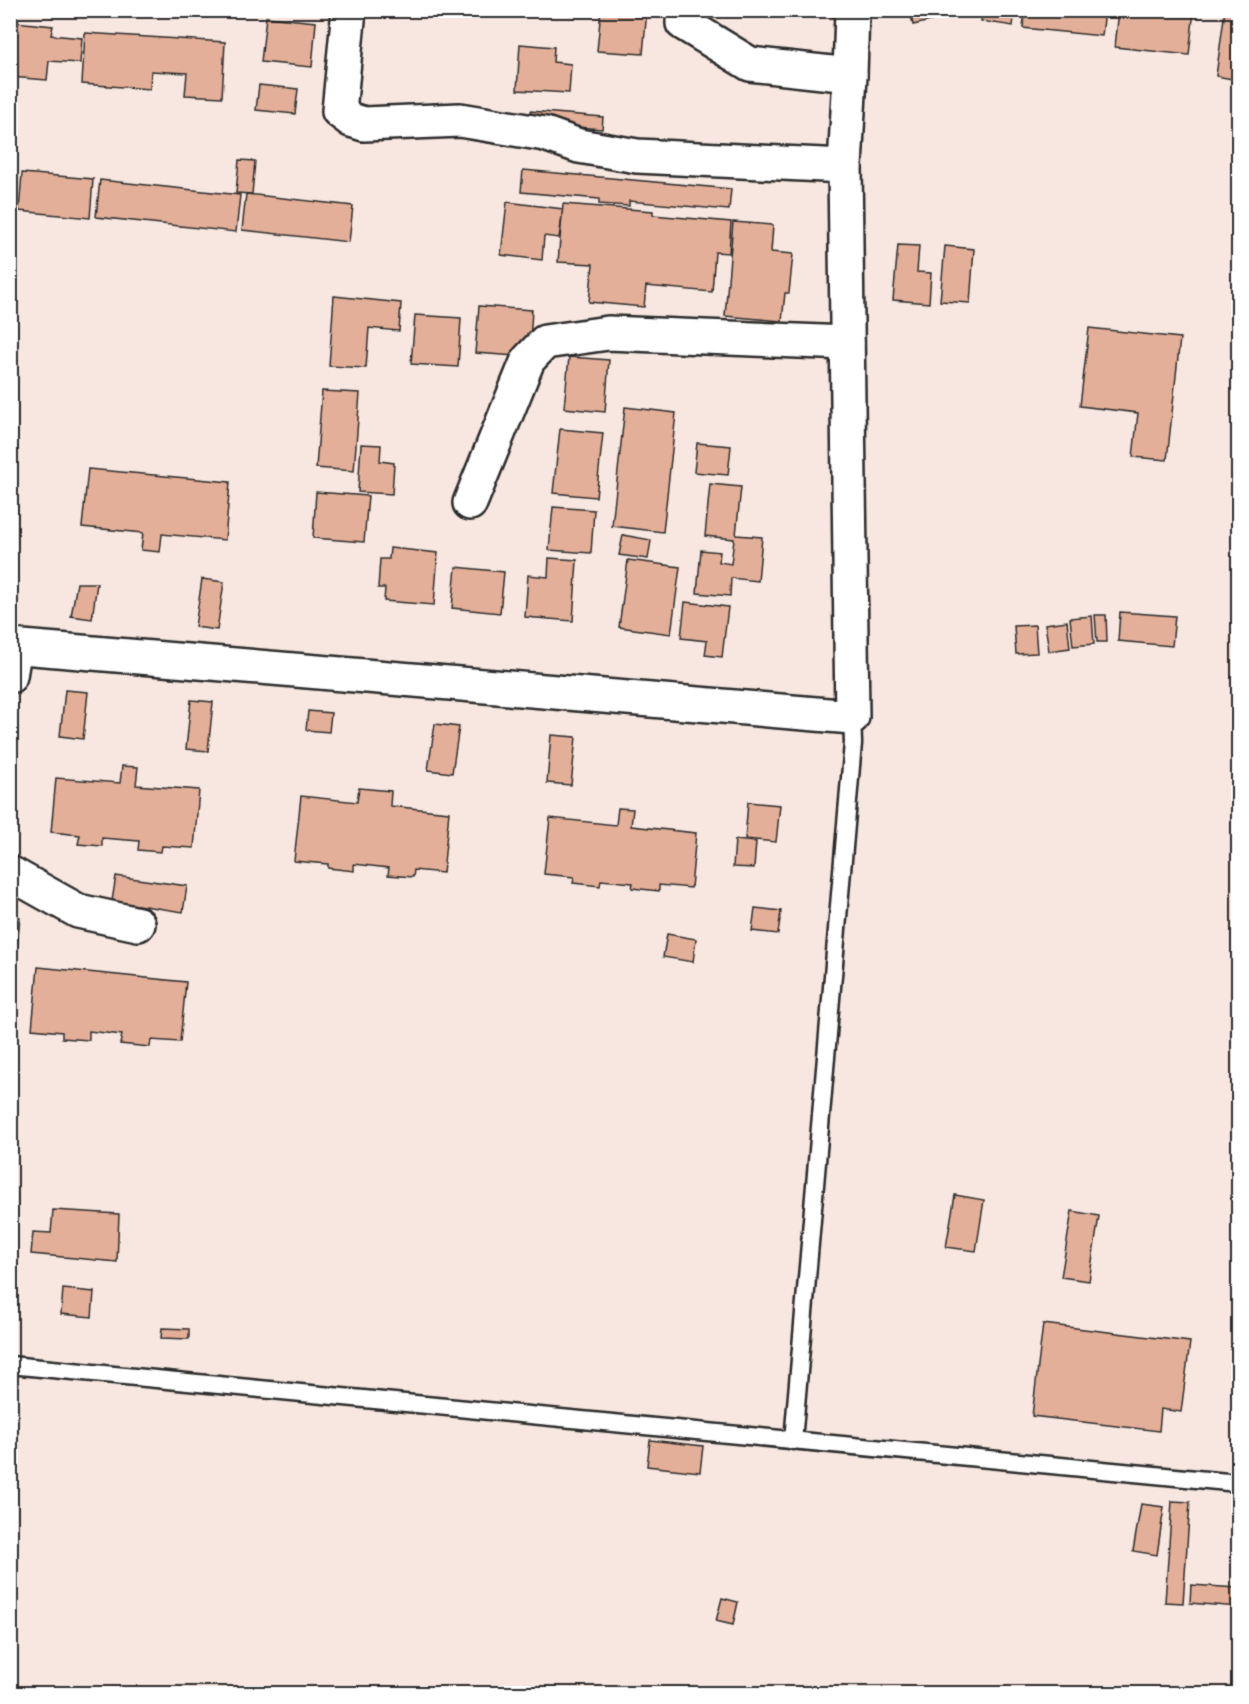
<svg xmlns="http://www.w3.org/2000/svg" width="1249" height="1704" font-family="'Balsamiq Sans',sans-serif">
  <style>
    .building { fill: #e4af98; stroke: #2b2b2b; stroke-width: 1.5 }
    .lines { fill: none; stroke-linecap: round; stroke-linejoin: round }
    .service-casing { stroke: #2b2b2b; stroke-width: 21 }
    .minor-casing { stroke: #2b2b2b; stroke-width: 38 }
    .service { stroke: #fff; stroke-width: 16 }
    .minor { stroke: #fff; stroke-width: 33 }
  </style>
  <rect width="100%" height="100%" fill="#f7e7e0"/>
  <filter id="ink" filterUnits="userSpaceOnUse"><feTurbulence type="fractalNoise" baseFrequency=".0167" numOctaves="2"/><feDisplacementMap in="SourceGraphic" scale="12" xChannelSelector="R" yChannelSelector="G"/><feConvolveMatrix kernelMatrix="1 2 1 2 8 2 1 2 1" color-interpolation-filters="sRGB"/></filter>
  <g filter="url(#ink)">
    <!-- building -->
    <g class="building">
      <polygon points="601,10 647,10 643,54 597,51"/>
      <polygon points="910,10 977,10 913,25"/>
      <polygon points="983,10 1015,10 1013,26 981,21"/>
      <polygon points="1025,10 1105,10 1102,36 1023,28"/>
      <polygon points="1119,10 1194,10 1189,55 1115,47"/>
      <polygon points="1225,10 1238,10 1238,80 1216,76"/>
      <polygon points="266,17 316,22 312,67 261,62"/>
      <polygon points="15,22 53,26 51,35 82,38 80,63 49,61 47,80 10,77"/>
      <polygon points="85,33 225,42 222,97 185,95 187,73 151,71 150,89 82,84"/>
      <polygon points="520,44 554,47 553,62 571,64 569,93 517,90"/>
      <polygon points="259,85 298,89 295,114 256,110"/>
      <polygon points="530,111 603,117 602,129 529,123"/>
      <polygon points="239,160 255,161 252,194 236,193"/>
      <polygon points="523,170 731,189 729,210 629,201 629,206 599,204 599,199 521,192"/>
      <polygon points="22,173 93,179 90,218 19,211"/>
      <polygon points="100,180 240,195 236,232 96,217"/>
      <polygon points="246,194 353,206 349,242 242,230"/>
      <polygon points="507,202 563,209 559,238 544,236 542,260 501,255"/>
      <polygon points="563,204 653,211 653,215 731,222 729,253 715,252 712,292 646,286 644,307 589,302 593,264 558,262"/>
      <polygon points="733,222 773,225 771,252 793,254 789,293 785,293 782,321 725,316"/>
      <polygon points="898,245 919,246 917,272 931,273 929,303 893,300"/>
      <polygon points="945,246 974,249 970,303 940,301"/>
      <polygon points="334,296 401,303 399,331 369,328 366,368 329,366"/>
      <polygon points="479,306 532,310 529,357 475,353"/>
      <polygon points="415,315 461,318 458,367 411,364"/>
      <polygon points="1089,328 1180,338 1167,460 1133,457 1138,413 1080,406"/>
      <polygon points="569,357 609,360 605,412 564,408"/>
      <polygon points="322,391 360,393 354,471 316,468"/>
      <polygon points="625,407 676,413 663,532 612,526"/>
      <polygon points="560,429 603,433 596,497 553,493"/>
      <polygon points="697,443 731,446 728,475 694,472"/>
      <polygon points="361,444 381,445 380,461 394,463 392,494 358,492"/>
      <polygon points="88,469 230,482 225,540 162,534 160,552 141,550 143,533 82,527"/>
      <polygon points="710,484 741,487 736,535 762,537 758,581 731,578 730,596 697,593 701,550 720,552 719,562 731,564 734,539 705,536"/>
      <polygon points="316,492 368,496 364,542 313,538"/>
      <polygon points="553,507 594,510 591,553 549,550"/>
      <polygon points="623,535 651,540 648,559 619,555"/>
      <polygon points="390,548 438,553 434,605 384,601 385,588 378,588 380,559 389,559"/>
      <polygon points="549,558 577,560 573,621 525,617 528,575 548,577"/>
      <polygon points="628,560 680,567 671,634 619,627"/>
      <polygon points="456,567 504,572 500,613 452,608"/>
      <polygon points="202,579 224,582 217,630 195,627"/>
      <polygon points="77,583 97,583 92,619 71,616"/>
      <polygon points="685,602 728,607 722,657 705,655 707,641 681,638"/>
      <polygon points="1120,612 1175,616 1172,646 1118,641"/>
      <polygon points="1095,615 1106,615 1107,642 1097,642"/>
      <polygon points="1092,616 1094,644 1073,646 1070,618"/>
      <polygon points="1067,621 1070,648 1049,651 1045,624"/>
      <polygon points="1035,625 1037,653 1016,654 1014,626"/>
      <polygon points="65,690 88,692 83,739 60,736"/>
      <polygon points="191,700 213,702 208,751 186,749"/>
      <polygon points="308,711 331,713 329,732 306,730"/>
      <polygon points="435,724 459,727 452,773 428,770"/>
      <polygon points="551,735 576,737 571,785 547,783"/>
      <polygon points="122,766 138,767 136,785 199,790 194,848 162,846 161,852 138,850 139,841 102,838 102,846 78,844 80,835 51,832 56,778 120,783"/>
      <polygon points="359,788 391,791 390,806 449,812 443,873 414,870 413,877 388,875 389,868 354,864 354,871 328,868 328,864 294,861 301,796 357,802"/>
      <polygon points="748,802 780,805 776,842 745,839"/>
      <polygon points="618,808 633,809 631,826 696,833 691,888 659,885 659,891 632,888 633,883 601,880 600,886 573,883 574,877 544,874 550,818 616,825"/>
      <polygon points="735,840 756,842 754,868 733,867"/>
      <polygon points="116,876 187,886 183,912 112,901"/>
      <polygon points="755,908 781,911 778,934 752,931"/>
      <polygon points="10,916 20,917 17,951 10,951"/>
      <polygon points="667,934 696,939 693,962 663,957"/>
      <polygon points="38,967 186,982 180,1042 151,1040 150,1047 120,1044 122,1035 89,1031 89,1040 62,1038 62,1032 32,1029"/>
      <polygon points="955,1195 984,1200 976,1251 946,1247"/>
      <polygon points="53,1210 119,1214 117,1262 31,1254 33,1232 51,1233"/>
      <polygon points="1072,1211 1099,1216 1089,1281 1061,1277"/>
      <polygon points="63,1289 94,1292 92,1317 61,1314"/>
      <polygon points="1043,1324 1190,1342 1181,1412 1161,1409 1159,1431 1032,1416"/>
      <polygon points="162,1328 189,1329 189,1339 161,1338"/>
      <polygon points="650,1440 703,1446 700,1472 647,1466"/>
      <polygon points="1172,1501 1190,1502 1183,1603 1165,1602"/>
      <polygon points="1141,1504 1164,1507 1157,1555 1133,1551"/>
      <polygon points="1191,1585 1238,1588 1238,1607 1190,1603"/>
      <polygon points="722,1598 738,1602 733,1625 716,1621"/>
    </g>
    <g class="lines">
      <!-- service casing -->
      <g class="service-casing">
        <g id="service">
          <polyline points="10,1365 1238,1483"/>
          <polyline points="793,1441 853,743 852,717"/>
        </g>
      </g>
      <!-- minor casing -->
      <g class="minor-casing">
        <g id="minor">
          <polyline points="349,10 339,111 351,120 364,124 460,120 545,134 579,146 637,156 845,166"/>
          <polyline points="684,10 683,23 750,64 850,75"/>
          <polyline points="470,503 528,360 545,342 608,333 847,343"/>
          <polyline points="10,646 852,717 845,166 850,75 852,10"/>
          <polyline points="10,676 15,646"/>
          <polyline points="10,873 78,911 138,924"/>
        </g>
      </g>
      <!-- service -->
      <use href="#service" class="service"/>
      <!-- minor -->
      <use href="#minor" class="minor"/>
    </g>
  </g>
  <!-- margin -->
  <rect width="1249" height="1704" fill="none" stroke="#fff" stroke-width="36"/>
  <rect x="18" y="18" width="1213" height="1668" fill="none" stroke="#2b2b2b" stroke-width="2" filter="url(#ink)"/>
</svg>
